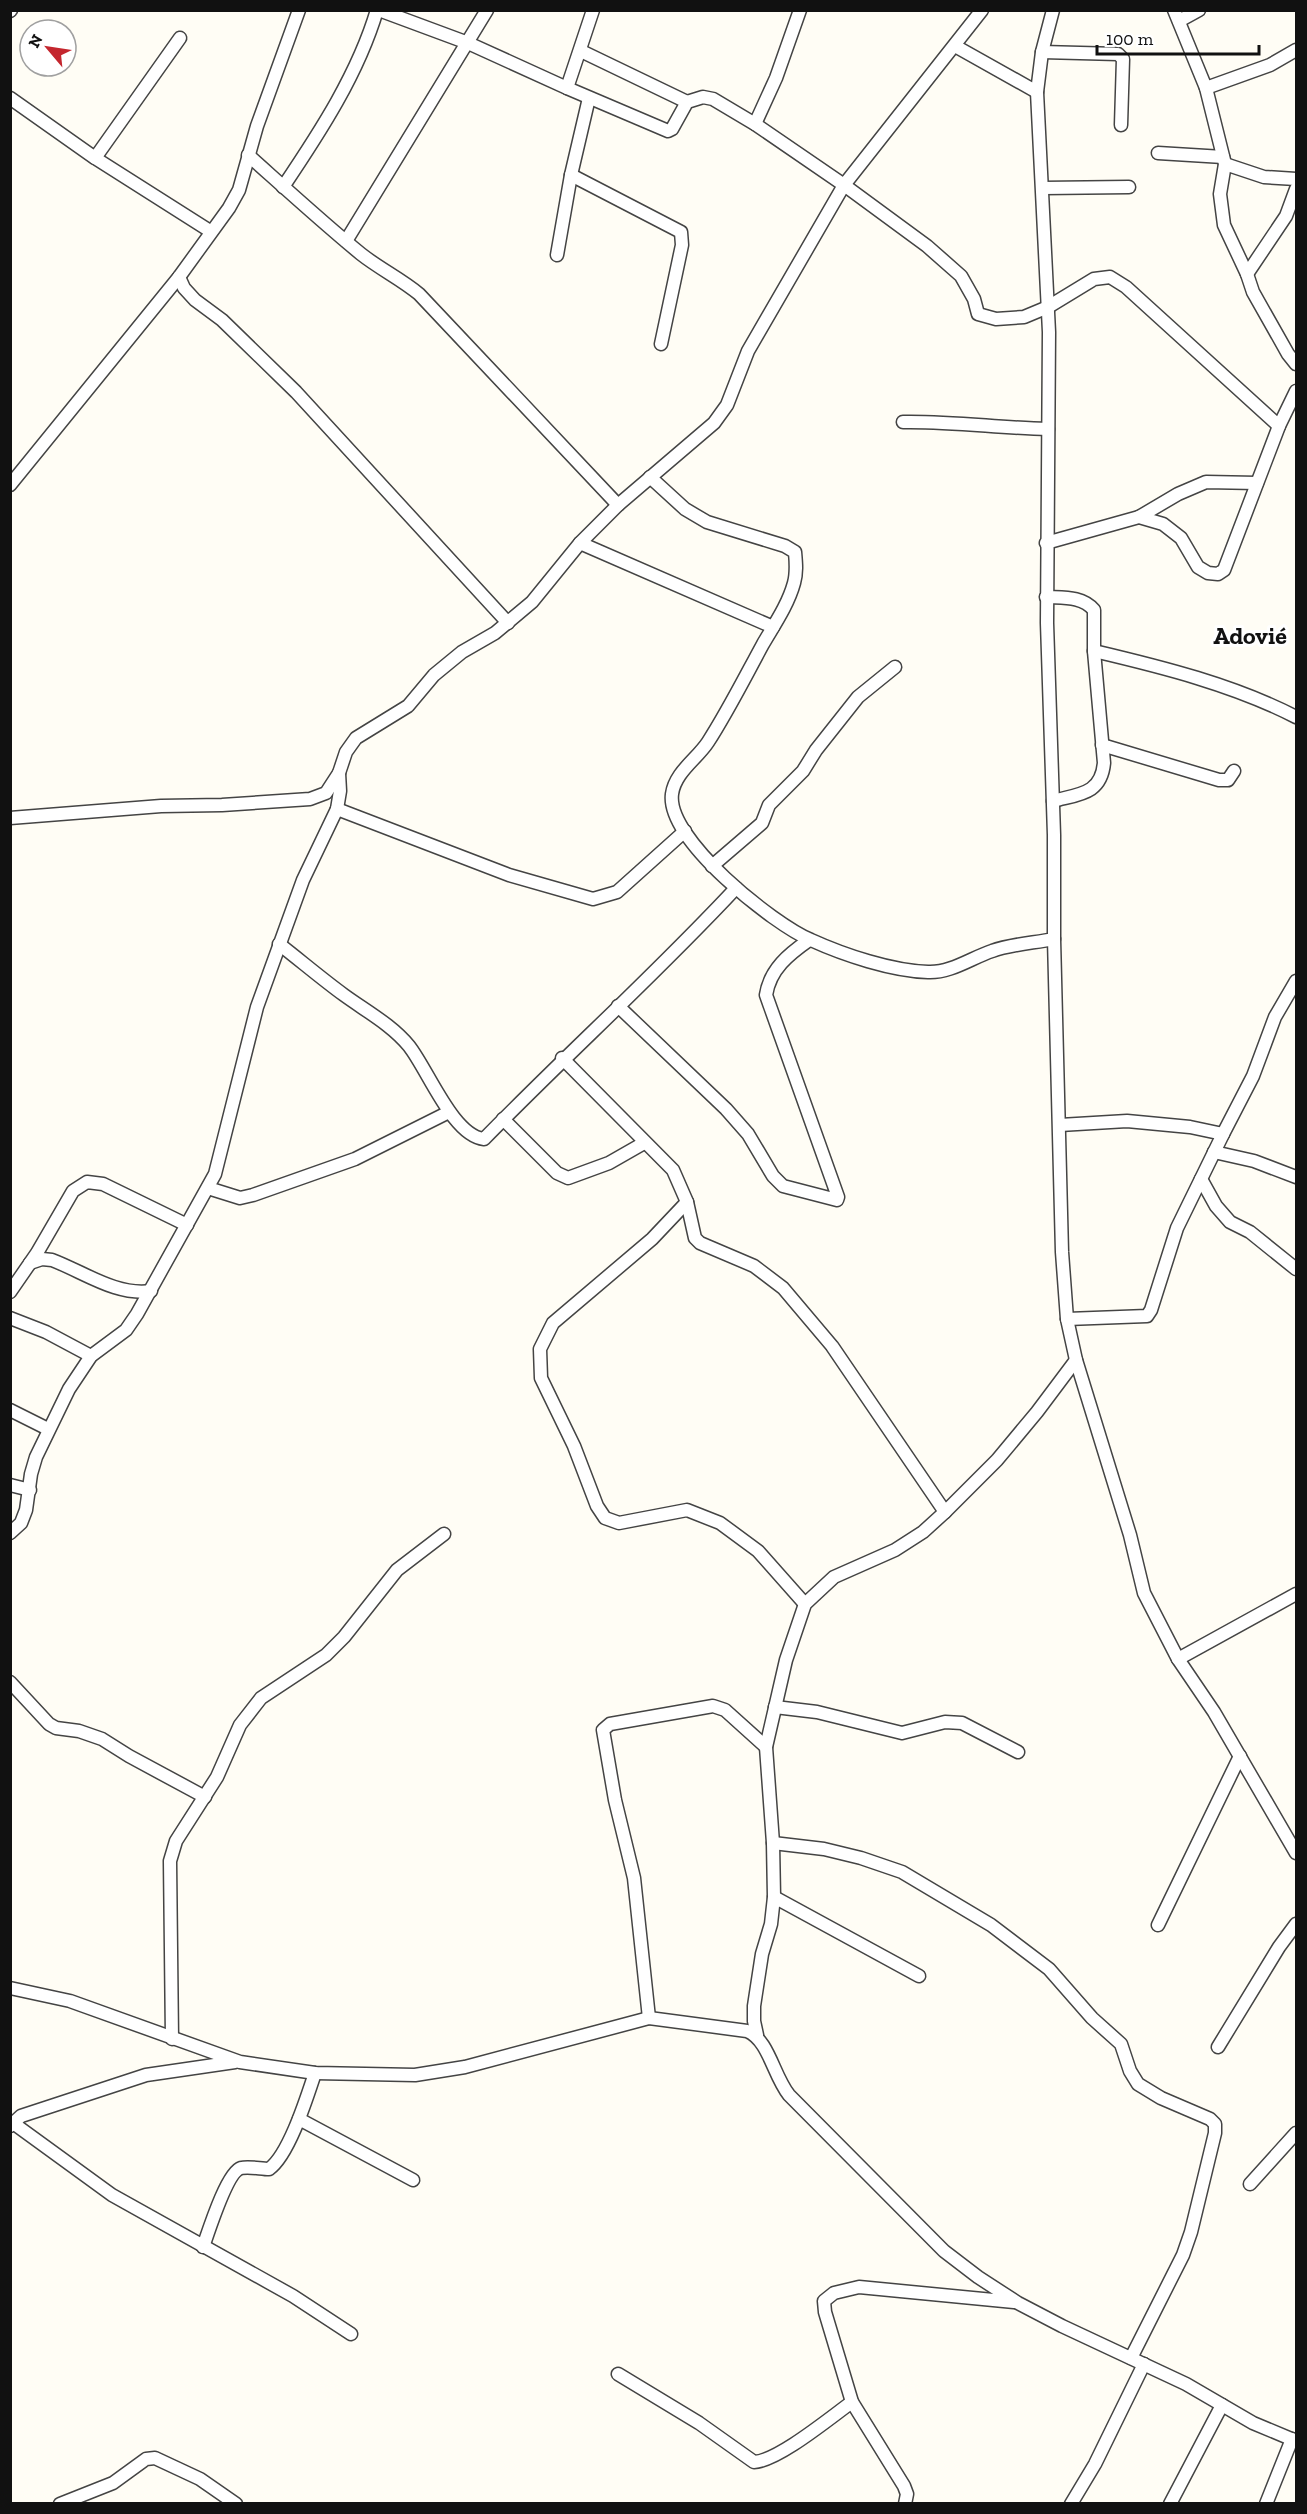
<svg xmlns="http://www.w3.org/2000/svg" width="1307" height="2514" font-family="'Zilla Slab',serif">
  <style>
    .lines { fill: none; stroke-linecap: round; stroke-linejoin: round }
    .street-casing { stroke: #444; stroke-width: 15 }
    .street { stroke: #fff; stroke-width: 12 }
    .labels { text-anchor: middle; stroke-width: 6; stroke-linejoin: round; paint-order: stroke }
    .quarter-label { font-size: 24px; font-weight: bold; fill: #111; stroke: #fff }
  </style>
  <rect width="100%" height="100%" fill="#fffdf5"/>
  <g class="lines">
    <!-- street casing -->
    <g class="street-casing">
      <g id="street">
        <polyline points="379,10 468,43 567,88"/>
        <polyline points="593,10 567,88 668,131 672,129 687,102 703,97 713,99 755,124 844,185 927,246 961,276 974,299 978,314 996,319 1024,317 1048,307 1094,279 1110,277 1126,287 1279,426"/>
        <polyline points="1053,10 1042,52 1037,92 1049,332 1047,623 1054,835 1054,939 1062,1252 1067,1319 1076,1360 1130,1535 1144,1593 1178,1659 1214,1712 1296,1853"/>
        <polyline points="1174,10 1206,88 1225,164 1220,194 1224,225 1247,274 1253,292 1288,354 1296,364"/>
        <polyline points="10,11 11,10"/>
        <polyline points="1179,21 1199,10"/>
        <polyline points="955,46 1037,92"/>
        <polyline points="581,51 687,102"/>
        <polyline points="1042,52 1118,54 1123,59 1121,125"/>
        <polyline points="1206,88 1270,65 1296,50"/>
        <polyline points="10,98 95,158 210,231"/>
        <polyline points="755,124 776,78 800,10"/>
        <polyline points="1158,153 1223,157"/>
        <path d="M248,155C285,188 322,222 361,254C380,269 401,279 419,294L618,505"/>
        <polyline points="95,158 180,38"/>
        <polyline points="1225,164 1264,177 1296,179"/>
        <polyline points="571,175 681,232 682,245 661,344"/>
        <path d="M283,187C320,132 358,74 377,10"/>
        <polyline points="1043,188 1129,187"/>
        <polyline points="346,241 487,10"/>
        <polyline points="557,255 571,175 589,98"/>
        <polyline points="1247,274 1286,216 1296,189"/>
        <polyline points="179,277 184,288 195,300 222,320 296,392 508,623"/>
        <path d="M903,422C952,421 999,428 1048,429"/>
        <path d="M650,477L685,509L707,522L785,546L795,552C796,563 797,572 794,583C788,605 774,625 763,644C745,677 728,711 708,742C697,759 675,772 672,794C666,839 773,924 811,940C844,955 892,971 928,972C951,973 971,958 992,951C1011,944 1034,943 1054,939"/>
        <polyline points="10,485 179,277 229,208 239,190 257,126 299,10"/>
        <polyline points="1139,517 1178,494 1206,482 1257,483"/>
        <polyline points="580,543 773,627"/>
        <polyline points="1046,543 1139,517 1163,524 1181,538 1198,567 1208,573 1218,574 1224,570 1279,426 1296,391"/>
        <path d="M1046,597C1064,598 1082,596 1094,610V651L1104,763C1101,795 1078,794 1053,801"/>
        <path d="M1094,651C1162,667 1234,685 1296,717"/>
        <polyline points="1102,745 1219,780 1228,780 1234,771"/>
        <polyline points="337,809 509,875 593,899 617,892 685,831"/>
        <polyline points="10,818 161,806 222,805 310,799 326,793 339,773 346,752 356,738 408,706 434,675 462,652 495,633 532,602 580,543 618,505 714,423 727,405 748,351 844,185 982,10"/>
        <polyline points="712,866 762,823 769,805 803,771 816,750 858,697 895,667"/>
        <path d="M279,944C301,961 322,979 344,995C366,1011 392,1025 409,1046C428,1070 453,1136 484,1139C567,1054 655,975 736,888"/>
        <path d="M618,1006L726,1109L748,1134L773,1176L783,1186L837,1200L838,1197L766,995C770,969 789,954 809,940"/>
        <polyline points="562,1058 673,1170 687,1202 695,1238 700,1243 754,1266 783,1288 832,1346 945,1512"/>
        <polyline points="503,1119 557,1173 568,1178 609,1163 644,1143"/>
        <polyline points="1060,1125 1127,1121 1190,1127 1223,1134 1253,1076 1275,1017 1296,981"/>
        <polyline points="1214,1152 1254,1161 1296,1177"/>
        <polyline points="1201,1179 1216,1206 1230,1222 1250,1232 1296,1269"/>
        <polyline points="208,1188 240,1198 253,1195 355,1159 449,1112"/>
        <polyline points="687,1202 652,1239 553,1323 540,1349 541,1378 574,1446 597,1506 605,1518 619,1523 687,1510 720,1523 758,1551 805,1604"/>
        <path d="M30,1263L42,1259L52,1260C84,1272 116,1296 151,1291"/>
        <polyline points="10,1292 37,1253 73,1191 87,1182 103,1184 187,1225"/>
        <polyline points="10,1318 46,1332 91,1356"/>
        <polyline points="1067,1319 1147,1316 1151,1310 1177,1228 1223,1134"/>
        <polyline points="10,1410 48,1429"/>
        <polyline points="10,1485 30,1490"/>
        <polyline points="10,1533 21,1523 26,1510 31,1474 36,1457 69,1389 91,1356 126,1330 137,1314 215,1174 257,1007 303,880 337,809 340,791 339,773"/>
        <polyline points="1178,1659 1296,1594"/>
        <polyline points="10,1682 49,1724 56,1728 79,1731 102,1739 129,1756 205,1797"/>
        <polyline points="775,1707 817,1712 902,1733 945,1722 962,1723 1018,1752"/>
        <polyline points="773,1843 824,1849 861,1858 902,1872 991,1925 1049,1969 1092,2018 1121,2044 1130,2071 1138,2084 1161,2098 1210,2119 1215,2124 1215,2133 1191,2232 1183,2255 1131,2358"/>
        <polyline points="774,1897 919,1976"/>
        <polyline points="1158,1925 1240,1756"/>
        <path d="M10,1988L70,2001L240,2062L315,2073L415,2075L465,2067L649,2018L747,2031C769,2040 773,2075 789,2095L944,2251L978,2277L1018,2303L1062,2326L1186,2384L1253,2423L1296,2441"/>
        <polyline points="649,2018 634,1878 615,1800 603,1730 610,1724 713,1706 725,1710 766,1747"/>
        <polyline points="757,2035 754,2021 754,2006 762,1954 771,1924 774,1897 773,1843 766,1747 786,1660 805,1604 834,1577 895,1550 923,1532 945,1512 997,1460 1037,1412 1076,1360"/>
        <polyline points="172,2039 170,1861 176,1841 217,1777 240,1725 261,1698 326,1655 344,1637 397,1570 444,1534"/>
        <polyline points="1218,2047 1279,1947 1296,1924"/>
        <polyline points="299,2119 413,2180"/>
        <polyline points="13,2123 112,2195 293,2296 351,2334"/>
        <polyline points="10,2126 21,2116 146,2075 235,2062"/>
        <polyline points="1250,2184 1296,2133"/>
        <path d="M203,2247C208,2233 227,2172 241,2168C249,2166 261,2169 269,2169C289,2155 307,2097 315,2073"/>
        <path d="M618,2374L699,2423L754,2462C778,2461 831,2417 852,2402"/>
        <polyline points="60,2504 113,2483 146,2459 155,2458 200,2479 236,2504"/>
        <polyline points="905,2504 907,2494 904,2486 852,2402 825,2312 824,2301 834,2293 859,2287 1014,2302"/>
        <polyline points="1071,2504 1095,2464 1144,2364"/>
        <polyline points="1170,2504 1222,2405"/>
        <polyline points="1266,2504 1292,2439"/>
      </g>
    </g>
    <!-- street -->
    <use href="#street" class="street"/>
  </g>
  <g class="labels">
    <!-- quarter labels -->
    <g class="quarter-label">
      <text x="1250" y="644">Adovié</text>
    </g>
  </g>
  <!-- border -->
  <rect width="1307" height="2514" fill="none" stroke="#111111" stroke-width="24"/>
  <!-- north arrow -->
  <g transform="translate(48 48) rotate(299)"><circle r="28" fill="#ffffff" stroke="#a0a0a0" stroke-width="1.5"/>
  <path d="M0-4.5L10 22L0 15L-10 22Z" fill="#c4262e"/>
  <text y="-9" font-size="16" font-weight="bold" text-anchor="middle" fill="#111111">N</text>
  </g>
  <!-- scale -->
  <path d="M1097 45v9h162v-9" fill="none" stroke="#111111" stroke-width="3"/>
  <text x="1106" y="45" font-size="18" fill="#111111" stroke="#ffffff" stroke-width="4.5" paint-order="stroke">100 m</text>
</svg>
